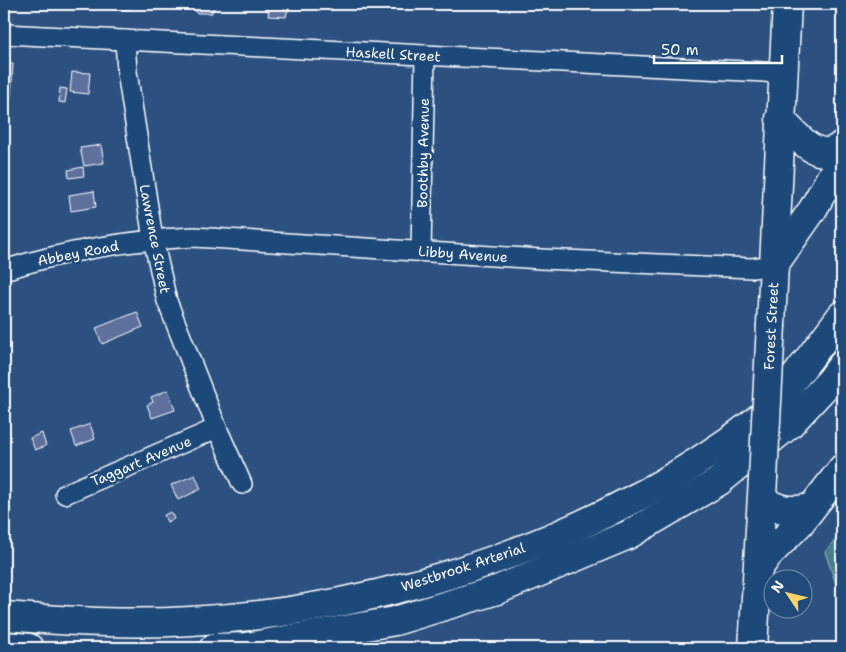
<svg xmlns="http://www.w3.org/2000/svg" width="846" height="652" font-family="'Shantell Sans',sans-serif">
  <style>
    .green { fill: #4a7c88; stroke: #a4bec4 }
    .building { fill: #61709d; stroke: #fff }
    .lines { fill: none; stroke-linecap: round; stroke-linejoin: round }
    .street-casing { stroke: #fff; stroke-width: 22 }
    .secondary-casing { stroke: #fff; stroke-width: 31 }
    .highway-casing { stroke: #fff; stroke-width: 31 }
    .street { stroke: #1f4a7a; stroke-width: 19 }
    .secondary { stroke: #1f4a7a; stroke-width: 28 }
    .highway { stroke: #1f4a7a; stroke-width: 28 }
    .secondary-bridge-casing { stroke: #fff; stroke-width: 31; stroke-linecap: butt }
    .secondary-bridge { stroke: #1f4a7a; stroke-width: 28 }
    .labels { text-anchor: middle; stroke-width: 5; stroke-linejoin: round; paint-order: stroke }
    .street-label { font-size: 14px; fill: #fff; stroke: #1f4a7a }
  </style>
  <rect width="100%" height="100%" fill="#2c5181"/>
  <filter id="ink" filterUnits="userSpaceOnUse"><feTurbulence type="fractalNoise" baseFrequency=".02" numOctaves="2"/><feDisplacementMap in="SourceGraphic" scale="10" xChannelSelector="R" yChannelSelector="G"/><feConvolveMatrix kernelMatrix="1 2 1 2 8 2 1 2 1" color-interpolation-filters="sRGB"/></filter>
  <g filter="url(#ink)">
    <!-- green -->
    <polygon class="green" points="842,532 842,602 825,552"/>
    <!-- building -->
    <g class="building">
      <polygon points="38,4 69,4 69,8 38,5"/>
      <rect x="112" y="4" width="19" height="5"/>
      <polygon points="195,4 215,4 214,9 212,9 212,13 196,13"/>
      <polygon points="267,4 289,4 286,17 268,16 269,11 267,11"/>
      <polygon points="4,64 13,64 11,97 7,96 5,124"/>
      <polygon points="72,72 90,73 88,94 70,92"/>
      <polygon points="60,88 67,89 65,103 59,102"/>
      <polygon points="101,145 104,163 84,166 80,148"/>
      <polygon points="83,167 84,176 69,178 68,170"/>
      <polygon points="94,191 96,207 71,211 69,195"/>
      <polygon points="137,312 143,327 102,344 96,328"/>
      <polygon points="168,390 175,410 152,418 147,405 153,402 151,397"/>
      <polygon points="90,424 95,439 76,446 71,431"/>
      <polygon points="42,433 46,446 35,450 30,438"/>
      <polygon points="195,475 201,489 178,500 171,485"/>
      <polygon points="171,512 174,519 167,522 164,515"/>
    </g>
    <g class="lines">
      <!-- street casing -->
      <g class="street-casing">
        <g id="street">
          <polyline points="4,34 783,73"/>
          <polyline points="125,40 127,72 153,239 167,301 217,428 242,484"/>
          <polyline points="421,251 425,55"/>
          <path d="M4,270C65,251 130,240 194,237L541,259L752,268L774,265"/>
          <polyline points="65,494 217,428"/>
        </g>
      </g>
      <!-- secondary casing -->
      <g class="secondary-casing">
        <g id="secondary">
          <polyline points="771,325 787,4"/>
          <polyline points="753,648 763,478"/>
        </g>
      </g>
      <!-- highway casing -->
      <g class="highway-casing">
        <g id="highway">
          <path d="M780,119C796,135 819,166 842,145"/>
          <polyline points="774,265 813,209 842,157"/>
          <path d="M762,500C782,511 788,512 811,508"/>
          <polyline points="758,569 768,555 800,523 842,469"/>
          <path d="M4,616C66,621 128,625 191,621C344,613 508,567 643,494C673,478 702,459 730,440C742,431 756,422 767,411C774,403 781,394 788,386C806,363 824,339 842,315"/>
          <polyline points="4,646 29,648"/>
          <polyline points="214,648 246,647 395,621 497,590 628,535 718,482 790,424 831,380 842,365"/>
        </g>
      </g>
      <!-- street -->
      <use href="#street" class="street"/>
      <!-- secondary -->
      <use href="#secondary" class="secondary"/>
      <!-- highway -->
      <use href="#highway" class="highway"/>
      <!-- secondary-bridge casing -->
      <g class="secondary-bridge-casing">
        <polyline id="secondary-bridge" points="763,478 771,325"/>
      </g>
      <!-- secondary-bridge -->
      <use href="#secondary-bridge" class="secondary-bridge"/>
    </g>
  </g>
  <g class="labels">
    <!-- street labels -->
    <g class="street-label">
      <text transform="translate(393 54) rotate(3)" y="5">Haskell Street</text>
      <text transform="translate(423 153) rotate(-89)" y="5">Boothby Avenue</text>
      <text transform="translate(155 239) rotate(79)" y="5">Lawrence Street</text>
      <text transform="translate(78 253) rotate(-11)" y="5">Abbey Road</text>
      <text transform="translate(463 254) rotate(4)" y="5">Libby Avenue</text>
      <text transform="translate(771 326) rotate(-87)" y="5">Forest Street</text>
      <text transform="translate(141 461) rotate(-23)" y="5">Taggart Avenue</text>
      <text transform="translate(463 567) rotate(-18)" y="5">Westbrook Arterial</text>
    </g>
  </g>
  <!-- margin -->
  <rect width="846" height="652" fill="none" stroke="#1f4a7a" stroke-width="20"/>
  <rect x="10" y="10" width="826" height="632" fill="none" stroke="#fff" stroke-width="2" filter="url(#ink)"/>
  <!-- north arrow -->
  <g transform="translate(788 594) rotate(305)"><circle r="24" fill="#1f4a7a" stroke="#7992af"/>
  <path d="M0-4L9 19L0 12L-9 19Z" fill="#ffd166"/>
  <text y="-8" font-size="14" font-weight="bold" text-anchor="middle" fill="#ffffff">N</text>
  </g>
  <!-- scale -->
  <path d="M654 55v8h128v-8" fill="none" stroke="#ffffff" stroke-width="2.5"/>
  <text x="661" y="55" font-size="15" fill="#ffffff" stroke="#1f4a7a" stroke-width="4" paint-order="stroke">50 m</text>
</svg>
